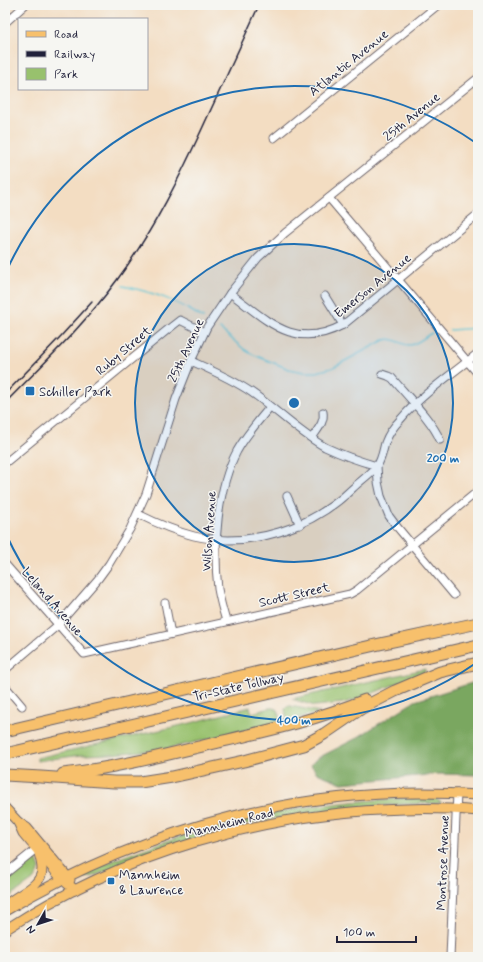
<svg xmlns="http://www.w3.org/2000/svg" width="483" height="962" font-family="Mynerve,sans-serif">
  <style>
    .green { fill: #98c16d; stroke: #5d7254 }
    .forest { fill: #7aa760; stroke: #4e644e }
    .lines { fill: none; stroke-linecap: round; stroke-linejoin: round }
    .stream { stroke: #5ac5d4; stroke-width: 1.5 }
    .minor-casing { stroke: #6b636a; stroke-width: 9 }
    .major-casing { stroke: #6b636a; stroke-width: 11 }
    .highway-casing { stroke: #6b636a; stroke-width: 13 }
    .minor { stroke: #fff; stroke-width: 7 }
    .major { stroke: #f7c06c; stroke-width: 9 }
    .highway { stroke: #f7c06c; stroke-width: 11 }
    .rail { stroke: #22223b; stroke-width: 1.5 }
    .ring { fill: none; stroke: #1f6fb2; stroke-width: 2 }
    .poi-dot { fill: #1f6fb2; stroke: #f6f6f2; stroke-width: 1.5 }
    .labels { text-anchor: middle; stroke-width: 3; stroke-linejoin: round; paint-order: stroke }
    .street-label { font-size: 13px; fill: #22223b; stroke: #f6f6f2 }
    .poi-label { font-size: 13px; fill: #22223b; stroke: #f6f6f2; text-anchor: start }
    .centre { fill: #1f6fb2; stroke: #f6f6f2; stroke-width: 2 }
    .ring-label { font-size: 12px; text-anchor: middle; font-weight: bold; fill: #1f6fb2; stroke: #f6f6f2; stroke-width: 3; stroke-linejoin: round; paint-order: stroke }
  </style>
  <rect width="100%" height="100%" fill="#f6f6f2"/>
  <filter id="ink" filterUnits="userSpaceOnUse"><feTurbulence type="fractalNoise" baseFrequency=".025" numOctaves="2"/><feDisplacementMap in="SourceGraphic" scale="8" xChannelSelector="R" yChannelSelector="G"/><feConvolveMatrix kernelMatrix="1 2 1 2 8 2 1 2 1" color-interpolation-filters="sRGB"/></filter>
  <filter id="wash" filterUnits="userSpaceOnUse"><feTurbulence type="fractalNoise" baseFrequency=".012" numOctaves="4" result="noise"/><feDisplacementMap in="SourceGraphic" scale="16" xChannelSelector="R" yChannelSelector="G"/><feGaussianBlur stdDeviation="0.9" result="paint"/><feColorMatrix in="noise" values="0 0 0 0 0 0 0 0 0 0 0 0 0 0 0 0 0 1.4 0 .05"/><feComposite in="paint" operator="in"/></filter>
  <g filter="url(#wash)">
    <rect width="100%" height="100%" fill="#f3ddc2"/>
    <!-- green -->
    <g class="green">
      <polygon points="425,669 425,672 358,699 343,703 315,706 292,699"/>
      <polygon points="288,706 290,706 320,712 287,721 285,709"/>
      <polygon points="250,707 252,713 269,708 273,708 278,710 280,716 280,720 277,723 166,749 111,754 82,755 37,761 37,758 191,723"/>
      <path d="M423,798L436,799L442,803L405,804L345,808L271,819L234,827L188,840L91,877L78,878C93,868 122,857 139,851C230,816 325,800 423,798Z"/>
      <polygon points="33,859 36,859 40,869 33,880 5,900 5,881"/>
    </g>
    <!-- forest -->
    <polygon class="forest" points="478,681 478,775 439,774 342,783 317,773 311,765 316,759 355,739 415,701"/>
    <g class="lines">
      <!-- stream -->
      <g class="stream">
        <path d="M123,286C156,293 175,300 203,318"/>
        <path d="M220,329L245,350L254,355L289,369L304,372H316L332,368L384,340C397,337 399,345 409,345C417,345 425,336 432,333"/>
        <polyline points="450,330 478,328"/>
      </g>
    </g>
  </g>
  <g filter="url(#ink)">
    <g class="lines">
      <!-- minor casing -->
      <g class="minor-casing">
        <g id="minor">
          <polyline points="5,23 25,5"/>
          <polyline points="274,138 438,5"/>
          <polyline points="329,198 478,374"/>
          <path d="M230,293C268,321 294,351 343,325L478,214"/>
          <polyline points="325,296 343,325"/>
          <path d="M191,361C211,370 232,379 251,392C276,409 298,432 325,447C342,455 359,461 377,466L378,482L381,496L389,516L398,528L454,595"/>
          <path d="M382,374L388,376L392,378C406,395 432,420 440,440"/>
          <path d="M312,438C317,430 325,422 323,412"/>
          <polyline points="5,463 166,331 180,320 204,332"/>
          <polyline points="287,496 300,525"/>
          <path d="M138,514C156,523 174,531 194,536C251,549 312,528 353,488C359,482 373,472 377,466C382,459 383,450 385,443C388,435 394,426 400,420C422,394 452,374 478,353"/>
          <polyline points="5,564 84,654 350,594 357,590 478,491"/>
          <polyline points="165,603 171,634"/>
          <path d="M226,621C223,611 220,600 218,589C213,546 217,489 237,451C246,435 258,421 270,407"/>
          <polyline points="5,670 58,625 98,579 109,564 130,529 146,494 176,399 191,361 207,327 230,293 258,258 285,233 478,78"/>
          <polyline points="5,686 22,706"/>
          <polyline points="5,874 36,849"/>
          <polyline points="450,957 457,793"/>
        </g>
      </g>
      <!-- major casing -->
      <g class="major-casing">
        <g id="major">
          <polyline points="5,808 18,822 23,833 62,879 75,890"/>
          <polyline points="18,822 27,828 70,880"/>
          <path d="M6,905C17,894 42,887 42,869C42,863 40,858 39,853"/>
          <path d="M5,911C149,825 310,783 478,795"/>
          <path d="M5,930C122,853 266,812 405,809C430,808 454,809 478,811"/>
        </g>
      </g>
      <!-- highway casing -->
      <g class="highway-casing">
        <g id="highway">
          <polyline points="5,731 375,645 478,623"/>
          <polyline points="5,754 478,645"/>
          <path d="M63,774C115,768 165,755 215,743C266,731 316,720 365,700"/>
          <polyline points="5,775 41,777 114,782 140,782 172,777 244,761 304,745 324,734 362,708 395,691 440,672 478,663"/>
        </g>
      </g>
      <!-- minor -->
      <use href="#minor" class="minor"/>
      <!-- major -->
      <use href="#major" class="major"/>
      <!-- highway -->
      <use href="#highway" class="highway"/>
      <!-- rail -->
      <g class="rail">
        <polyline points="5,394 61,336 92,302"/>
        <path d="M5,403C44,363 84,325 117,280C154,230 181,175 207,118C224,81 242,43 259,5"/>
      </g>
    </g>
  </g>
  <!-- distance rings -->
  <circle cx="294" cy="403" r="159" fill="#1f6fb2" fill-opacity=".12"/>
  <g class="ring">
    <circle cx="294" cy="403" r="159"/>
    <path d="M476 663A317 317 0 0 1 6 534M6 272A317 317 0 0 1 476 143"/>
  </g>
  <!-- markers -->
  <g class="poi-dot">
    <rect x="25" y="386" width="10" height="10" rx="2"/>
    <rect x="107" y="877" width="8" height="8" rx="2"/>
  </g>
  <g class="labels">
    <!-- street labels -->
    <g class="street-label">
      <text transform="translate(348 62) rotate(-39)" y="5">Atlantic Avenue</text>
      <text transform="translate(411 116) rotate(-39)" y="5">25th Avenue</text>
      <text transform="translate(372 285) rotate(-39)" y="5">Emerson Avenue</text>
      <text transform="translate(123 350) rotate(-40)" y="5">Ruby Street</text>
      <text transform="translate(185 350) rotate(-65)" y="5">25th Avenue</text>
      <text transform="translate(208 531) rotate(-86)" y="5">Wilson Avenue</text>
      <text transform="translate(294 594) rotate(-13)" y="5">Scott Street</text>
      <text transform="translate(53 601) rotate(49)" y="5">Leland Avenue</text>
      <text transform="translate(238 686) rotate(-13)" y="5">Tri-State Tollway</text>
      <text transform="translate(229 822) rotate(-14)" y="5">Mannheim Road</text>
      <text transform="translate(442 863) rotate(-88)" y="5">Montrose Avenue</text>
    </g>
    <!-- poi labels -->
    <g class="poi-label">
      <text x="39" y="396">Schiller Park</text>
      <text x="119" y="879">Mannheim<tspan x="119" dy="15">&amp; Lawrence</tspan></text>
    </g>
  </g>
  <circle cx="294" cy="403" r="6" class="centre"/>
  <g class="ring-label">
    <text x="443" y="462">200 m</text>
    <text x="294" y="724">400 m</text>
  </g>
  <!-- margin -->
  <rect width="483" height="962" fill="none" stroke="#f6f6f2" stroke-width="20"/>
  <!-- legend -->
  <rect x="18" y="18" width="130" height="72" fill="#f6f6f2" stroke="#a1a1a9"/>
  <rect x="26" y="31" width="20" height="6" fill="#f7c06c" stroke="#a1a1a9"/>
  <text x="54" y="38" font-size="12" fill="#22223b">Road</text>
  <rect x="26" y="51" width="20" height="6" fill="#22223b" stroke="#a1a1a9"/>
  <text x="54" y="58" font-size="12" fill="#22223b">Railway</text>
  <rect x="26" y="68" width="20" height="12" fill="#98c16d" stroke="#a1a1a9"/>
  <text x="54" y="78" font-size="12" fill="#22223b">Park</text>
  <!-- north arrow -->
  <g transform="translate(38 924) rotate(231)" stroke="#f6f6f2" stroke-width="3" paint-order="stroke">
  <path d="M0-3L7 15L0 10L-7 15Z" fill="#22223b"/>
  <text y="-6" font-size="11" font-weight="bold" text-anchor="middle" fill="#22223b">N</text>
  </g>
  <!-- scale -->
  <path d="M337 936v6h79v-6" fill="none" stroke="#22223b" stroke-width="2"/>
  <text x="343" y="936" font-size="12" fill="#22223b" stroke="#f6f6f2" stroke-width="3" paint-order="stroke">100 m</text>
</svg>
